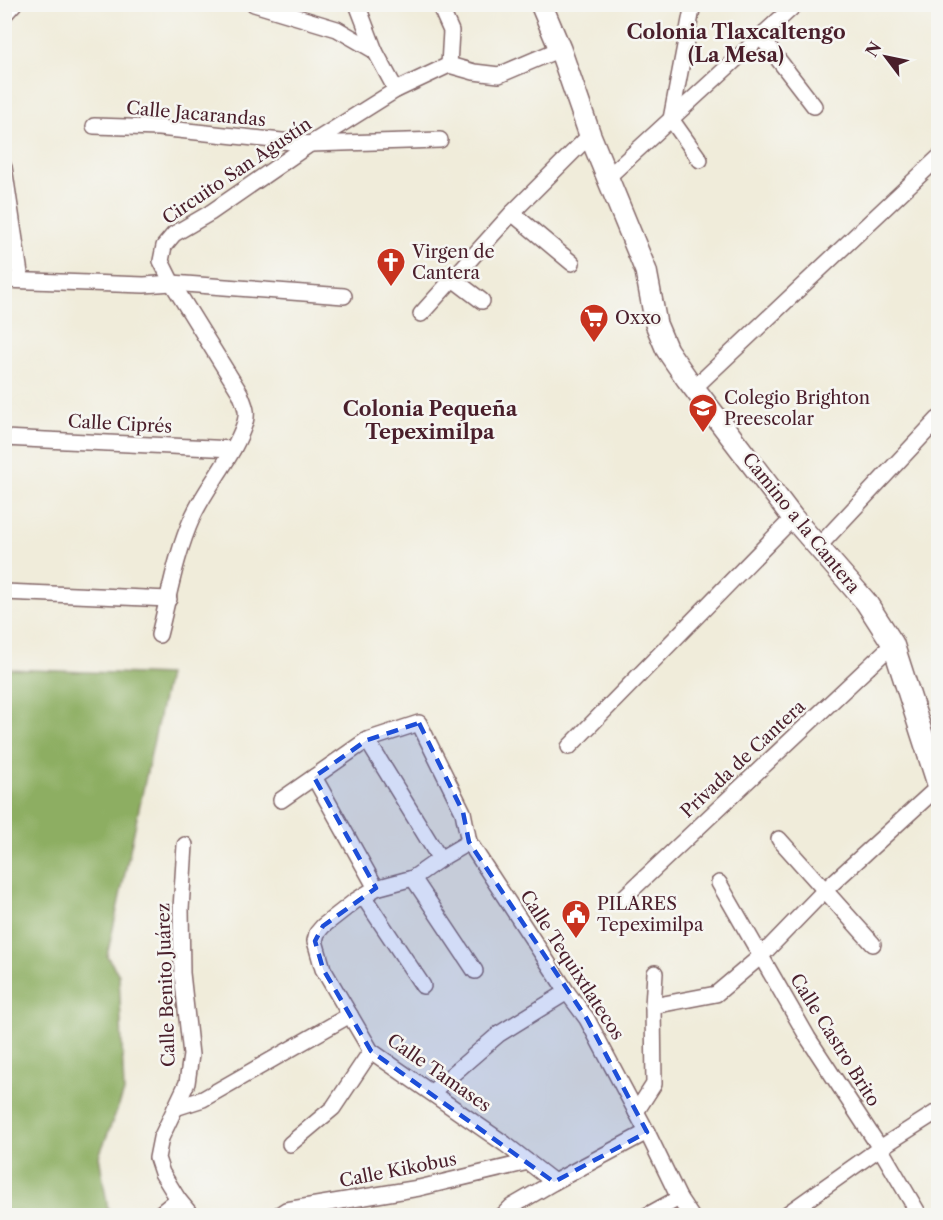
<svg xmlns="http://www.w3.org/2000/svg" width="943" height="1220" font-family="'Libre Caslon Text',serif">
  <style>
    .forest { fill: #8dae62; stroke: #6c6646; stroke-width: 1.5 }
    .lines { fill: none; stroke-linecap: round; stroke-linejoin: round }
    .street-casing { stroke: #846768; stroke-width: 18 }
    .secondary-casing { stroke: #846768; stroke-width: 24 }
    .street { stroke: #fff; stroke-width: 15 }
    .secondary { stroke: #fff; stroke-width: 21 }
    .marked { fill: #1d4ed8; fill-opacity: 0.2; stroke: #1d4ed8; stroke-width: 4.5; stroke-dasharray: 12 8; stroke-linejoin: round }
    .labels { text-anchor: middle; stroke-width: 5; stroke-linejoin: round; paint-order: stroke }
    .street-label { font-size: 18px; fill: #4a1f2b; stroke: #f6f6f2 }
    .poi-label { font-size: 18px; fill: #4a1f2b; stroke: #f6f6f2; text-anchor: start }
    .neighbourhood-label { font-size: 20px; font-weight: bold; fill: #4a1f2b; stroke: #f6f6f2 }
  </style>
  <rect width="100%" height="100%" fill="#f6f6f2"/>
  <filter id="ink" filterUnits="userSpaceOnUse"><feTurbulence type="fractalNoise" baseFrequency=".0167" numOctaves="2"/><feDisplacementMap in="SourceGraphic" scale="12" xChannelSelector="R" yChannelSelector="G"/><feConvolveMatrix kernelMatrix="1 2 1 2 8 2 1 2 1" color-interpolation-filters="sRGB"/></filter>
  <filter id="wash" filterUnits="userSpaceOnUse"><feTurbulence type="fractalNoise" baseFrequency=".008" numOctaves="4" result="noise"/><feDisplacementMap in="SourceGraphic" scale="24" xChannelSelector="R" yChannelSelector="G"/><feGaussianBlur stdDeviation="1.35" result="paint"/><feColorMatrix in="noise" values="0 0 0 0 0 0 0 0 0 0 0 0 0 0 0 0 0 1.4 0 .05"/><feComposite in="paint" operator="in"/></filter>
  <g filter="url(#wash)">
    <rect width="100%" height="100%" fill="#f0ecda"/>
    <!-- forest -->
    <polygon class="forest" points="5,669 168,675 107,956 119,975 124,1092 99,1156 109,1215 5,1215"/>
  </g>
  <g filter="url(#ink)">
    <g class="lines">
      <!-- street casing -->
      <g class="street-casing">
        <g id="street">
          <polyline points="254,4 337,29 375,51"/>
          <polyline points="357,4 375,51 396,90"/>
          <polyline points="439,4 451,31 449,65"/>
          <polyline points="693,4 671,119 700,160"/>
          <polyline points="4,15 14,4"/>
          <polyline points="761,37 814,106"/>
          <polyline points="94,126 159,128 310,144 440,140"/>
          <polyline points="4,167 21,280"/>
          <polyline points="608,177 796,4"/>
          <polyline points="512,213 572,263"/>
          <polyline points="453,279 482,301"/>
          <polyline points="4,280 144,285 172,283 344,296"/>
          <polyline points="421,314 512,213 590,135"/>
          <polyline points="694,388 938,158"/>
          <polyline points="4,438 233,449"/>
          <polyline points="818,547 938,419"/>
          <polyline points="4,592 169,599"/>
          <path d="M159,635C169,596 176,553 193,516C207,486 231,460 243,428C249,413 246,408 240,393L172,283L161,261L164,246L174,234L210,213L310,144L396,90L449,65L474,72L499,75L560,49"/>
          <polyline points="367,740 440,859"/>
          <polyline points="569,747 793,518"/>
          <polyline points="314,777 376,888"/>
          <polyline points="281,800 367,740 419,723 463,812 469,842 567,992 587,1019 647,1132 679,1198 691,1216"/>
          <polyline points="779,839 873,944"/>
          <polyline points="469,842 440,859 413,878 376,888 355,901 323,926 317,933 315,941 323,969 371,1051 505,1144 554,1182"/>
          <polyline points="185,845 181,909 182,973 191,1055 187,1083 161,1138 157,1158 162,1173 178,1199 192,1216"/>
          <polyline points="413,878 475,971"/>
          <polyline points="719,883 808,1038 880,1148 920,1216"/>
          <polyline points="363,896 423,986"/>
          <polyline points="619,902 893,644"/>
          <polyline points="653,1006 716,994 761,956 825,890 938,787"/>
          <polyline points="432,1092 499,1034 567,992"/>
          <polyline points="175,1108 203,1099 350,1015"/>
          <polyline points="636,1112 654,1084 653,1006 655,973"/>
          <polyline points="290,1144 333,1108 371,1051"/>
          <polyline points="157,1216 178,1199"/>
          <polyline points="277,1216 286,1210 419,1188 528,1162"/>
          <polyline points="502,1216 511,1207 554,1182 647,1132"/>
          <polyline points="646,1216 679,1198"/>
          <polyline points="784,1216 880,1148 938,1111"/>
        </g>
      </g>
      <!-- secondary casing -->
      <g class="secondary-casing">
        <polyline id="secondary" points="541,4 560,49 590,135 646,271 656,324 667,350 687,379 793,518 866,602 893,644 938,784"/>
      </g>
      <!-- street -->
      <use href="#street" class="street"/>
      <!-- secondary -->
      <use href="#secondary" class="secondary"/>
    </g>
  </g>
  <!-- marked area -->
  <path class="marked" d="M419,723L463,812L469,842L587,1019L647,1132L554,1182L371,1051L323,969L315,941L323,926L376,888L314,777L367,740Z"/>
  <!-- icons -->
  <defs>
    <g id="church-pin" transform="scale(1.5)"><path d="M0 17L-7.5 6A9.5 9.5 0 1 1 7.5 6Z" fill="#c8321e" stroke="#f6f6f2"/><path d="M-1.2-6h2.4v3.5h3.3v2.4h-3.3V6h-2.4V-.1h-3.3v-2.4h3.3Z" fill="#fff"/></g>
    <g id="supermarket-pin" transform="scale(1.5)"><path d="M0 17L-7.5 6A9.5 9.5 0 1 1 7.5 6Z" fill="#c8321e" stroke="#f6f6f2"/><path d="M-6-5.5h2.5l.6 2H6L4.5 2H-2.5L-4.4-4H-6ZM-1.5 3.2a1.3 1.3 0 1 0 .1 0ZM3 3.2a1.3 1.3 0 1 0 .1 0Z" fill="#fff"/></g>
    <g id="school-pin" transform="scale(1.5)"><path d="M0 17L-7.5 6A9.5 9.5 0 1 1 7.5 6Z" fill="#c8321e" stroke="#f6f6f2"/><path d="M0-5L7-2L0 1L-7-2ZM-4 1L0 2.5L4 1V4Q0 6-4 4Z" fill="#fff"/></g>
    <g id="civic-pin" transform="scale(1.5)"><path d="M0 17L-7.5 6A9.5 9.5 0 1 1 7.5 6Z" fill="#c8321e" stroke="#f6f6f2"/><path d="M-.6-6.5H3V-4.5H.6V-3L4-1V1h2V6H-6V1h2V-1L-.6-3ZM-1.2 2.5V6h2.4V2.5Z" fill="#fff"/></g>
  </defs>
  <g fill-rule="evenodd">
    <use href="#church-pin" x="391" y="262"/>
    <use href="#supermarket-pin" x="594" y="318"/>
    <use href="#school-pin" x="703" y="408"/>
    <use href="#civic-pin" x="576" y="914"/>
  </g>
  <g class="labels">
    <!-- street labels -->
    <g class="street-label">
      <text transform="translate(196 114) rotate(5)" y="6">Calle Jacarandas</text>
      <text transform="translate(237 171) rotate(-34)" y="6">Circuito San Agustín</text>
      <text transform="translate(120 424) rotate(3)" y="6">Calle Ciprés</text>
      <text transform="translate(801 523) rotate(51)" y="6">Camino a la Cantera</text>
      <text transform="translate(743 759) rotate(-43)" y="6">Privada de Cantera</text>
      <text transform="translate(572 965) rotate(57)" y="6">Calle Tequixtlatecos</text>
      <text transform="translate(166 985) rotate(-92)" y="6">Calle Benito Juárez</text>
      <text transform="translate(835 1040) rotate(58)" y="6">Calle Castro Brito</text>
      <text transform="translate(439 1073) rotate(35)" y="6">Calle Tamases</text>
      <text transform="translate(398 1170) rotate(-11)" y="6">Calle Kikobus</text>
    </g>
    <!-- poi labels -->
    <g class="poi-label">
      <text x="412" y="258">Virgen de<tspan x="412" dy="21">Cantera</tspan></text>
      <text x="615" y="324">Oxxo</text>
      <text x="724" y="404">Colegio Brighton<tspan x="724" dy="21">Preescolar</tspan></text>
      <text x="597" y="910">PILARES<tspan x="597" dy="21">Tepeximilpa</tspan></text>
    </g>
    <!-- neighbourhood labels -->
    <g class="neighbourhood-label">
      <text x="736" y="39">Colonia Tlaxcaltengo<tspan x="736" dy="23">(La Mesa)</tspan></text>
      <text x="430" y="416">Colonia Pequeña<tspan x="430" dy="23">Tepeximilpa</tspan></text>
    </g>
  </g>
  <!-- margin -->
  <rect width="943" height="1220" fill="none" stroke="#f6f6f2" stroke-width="24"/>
  <!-- north arrow -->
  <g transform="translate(886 57) rotate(302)" stroke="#f6f6f2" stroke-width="4.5" paint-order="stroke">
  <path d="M0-4.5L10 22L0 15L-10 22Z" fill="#4a1f2b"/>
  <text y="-9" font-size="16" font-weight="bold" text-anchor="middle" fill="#4a1f2b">N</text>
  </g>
</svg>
